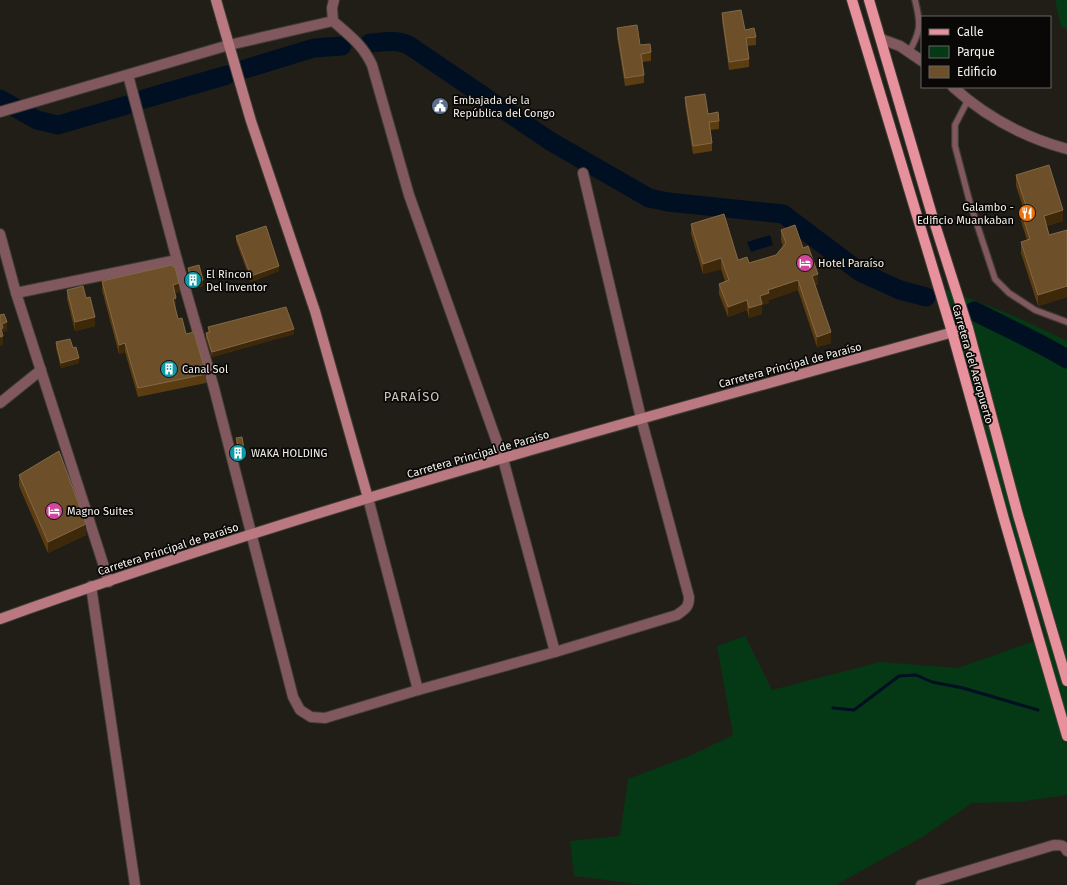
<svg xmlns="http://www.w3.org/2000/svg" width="1067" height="885" font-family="'Fira Sans',sans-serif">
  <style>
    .green { fill: #053815 }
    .water { fill: #001022 }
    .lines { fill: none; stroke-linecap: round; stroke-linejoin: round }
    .stream { stroke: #001022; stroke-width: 3 }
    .river { stroke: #001022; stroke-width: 19 }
    .lane-casing { stroke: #3e3c35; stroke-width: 8 }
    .street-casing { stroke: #3e3c35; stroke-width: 12 }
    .secondary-casing { stroke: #3e3c35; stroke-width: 12 }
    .primary-casing { stroke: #3e3c35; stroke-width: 12 }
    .lane { stroke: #81585d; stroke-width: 5.5 }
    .street { stroke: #81585d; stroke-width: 10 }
    .secondary { stroke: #ba7881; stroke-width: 10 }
    .primary { stroke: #e7919d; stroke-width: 10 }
    .wall { fill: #5c3d12 }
    .shaded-wall { fill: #3e280a }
    .building { fill: #6d502a; stroke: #826948 }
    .labels { text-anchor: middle; stroke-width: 3.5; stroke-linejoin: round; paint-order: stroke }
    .poi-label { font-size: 11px; fill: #f3f1ec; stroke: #090806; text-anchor: start }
    .street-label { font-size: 11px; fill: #f3f1ec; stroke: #090806 }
    .quarter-label { font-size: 13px; letter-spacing: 1px; fill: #cdc8be; stroke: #090806 }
  </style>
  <rect width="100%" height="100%" fill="#211e17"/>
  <!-- green -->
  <g class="green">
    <polygon points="1055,0 1067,0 1067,29 1061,27"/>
    <polygon points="940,287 1019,318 1067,341 1067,795 1018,802 972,803 924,836 836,885 646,885 574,876 570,841 620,836 628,779 692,755 733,735 717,646 745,636 772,690 880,662 958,668 1046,637"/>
  </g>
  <!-- water -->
  <polygon class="water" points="770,235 773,245 751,252 747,242"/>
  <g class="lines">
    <!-- stream -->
    <polyline class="stream" points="833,708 854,710 899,676 916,675 932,682 963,688 1038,710"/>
    <!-- river -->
    <g class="river">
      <path d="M370,43C384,42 397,39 410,46L550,141L649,198L668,202L783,214L860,272L900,290L926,297"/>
      <polyline points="245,69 314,48 342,46"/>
      <polyline points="0,99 37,120 58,125 127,105"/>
      <polyline points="144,99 227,75"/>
      <path d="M974,311C1005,327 1037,341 1067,359"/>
    </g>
    <!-- lane casing -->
    <g class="lane-casing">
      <g id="lane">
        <path d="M909,52C921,31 921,24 915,0"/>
        <polyline points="968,100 955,125 955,146 970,203 995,279 1009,293 1035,310 1067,322"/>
      </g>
    </g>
    <!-- street casing -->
    <g class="street-casing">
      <g id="street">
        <path d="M334,0L332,8L333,21C349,35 363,45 372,65L409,195L503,459L555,652"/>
        <polyline points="881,39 900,46 922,61"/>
        <path d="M128,75L177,260L214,388L293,697L300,710L311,717L325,718L418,690L555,652L677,615C685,609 689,608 689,597L641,418L583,173"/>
        <path d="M953,87C987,118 1023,137 1067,149"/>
        <polyline points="0,112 229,45 333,21"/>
        <polyline points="0,234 16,293 109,582"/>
        <polyline points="16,293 177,260"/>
        <polyline points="0,403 41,370"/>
        <polyline points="368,498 418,690"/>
        <polyline points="91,586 135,885"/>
        <path d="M921,885L1054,845C1061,845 1064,845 1067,851"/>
      </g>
    </g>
    <!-- secondary casing -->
    <g class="secondary-casing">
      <g id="secondary">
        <polyline points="216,0 251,121 315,311 368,498"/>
        <path d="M0,619C317,505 643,418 968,328"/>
      </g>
    </g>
    <!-- primary casing -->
    <g class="primary-casing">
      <g id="primary">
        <polyline points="852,0 952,332 1004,519 1067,736"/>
        <polyline points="869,0 932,215 968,328 1018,515 1067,681"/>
      </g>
    </g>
    <!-- lane -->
    <use href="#lane" class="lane"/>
    <!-- street -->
    <use href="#street" class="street"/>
    <!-- secondary -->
    <use href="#secondary" class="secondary"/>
    <!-- primary -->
    <use href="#primary" class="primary"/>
  </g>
  <!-- wall -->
  <g class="wall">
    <polygon points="722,13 745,30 756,37 756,45 747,46 749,59 749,67 729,70 722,21"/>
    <polygon points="617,28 640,45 651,52 651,61 642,62 644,75 644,83 625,86 617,37"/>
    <polygon points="685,97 708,114 719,121 719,129 710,130 712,143 712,151 693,154 685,105"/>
    <polygon points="1016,175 1063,221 1047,226 1049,235 1067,230 1067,297 1038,306 1021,253 1021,242 1027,240 1021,221 1021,211 1024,210 1016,186"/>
    <polygon points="691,224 738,260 749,263 776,255 783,246 781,240 781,230 803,248 818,285 815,285 831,343 817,347 798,290 769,300 769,303 762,305 762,314 749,318 747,310 728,317 719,294 719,284 725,281 721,269 703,274 691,234"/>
    <polygon points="236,236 279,271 251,282 236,241"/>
    <polygon points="188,268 203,286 192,289 188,273"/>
    <polygon points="102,281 179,292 175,293 176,307 175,308 178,319 206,374 206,383 138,397 125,352 119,354 102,290"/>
    <polygon points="67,290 86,298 95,326 75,331 67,299"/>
    <polygon points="208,327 294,334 212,357 206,338 206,333 208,332"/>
    <polygon points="56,342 73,348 79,363 61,368 56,348"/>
    <polygon points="236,438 244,449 244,460 239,460 236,449"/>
    <polygon points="19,475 86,535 48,553 19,486"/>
  </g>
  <!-- shaded-wall -->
  <g class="shaded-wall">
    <polygon points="1063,210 1063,221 1044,227 1044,216"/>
    <polygon points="721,258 721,269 703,274 703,264"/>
    <polygon points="279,266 279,271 251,282 251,276"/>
    <polygon points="818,274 818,285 812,286 812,276"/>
    <polygon points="203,280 203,286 192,289 192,283"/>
    <polygon points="798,280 798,290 769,300 769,303 762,305 762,314 749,318 749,308 760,296 768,290"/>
    <polygon points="179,283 179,292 173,294 173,285"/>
    <polygon points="1067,286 1067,297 1038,306 1038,295"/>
    <polygon points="176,298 176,307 173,308 173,299"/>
    <polygon points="747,300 747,310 728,317 728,307"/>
    <polygon points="95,317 95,326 75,331 75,322"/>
    <polygon points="7,322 7,331 3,332 3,336 1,329 2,324"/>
    <polygon points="294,329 294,334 212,357 212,352"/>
    <polygon points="831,332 831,343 817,347 817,337"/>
    <polygon points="3,336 3,345 0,346 0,337"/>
    <polygon points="125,343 125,352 119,354 119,345"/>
    <polygon points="79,358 79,363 61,368 61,363"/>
    <polygon points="86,524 86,535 48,553 48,542"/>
  </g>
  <!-- building -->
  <g class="building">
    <polygon points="741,10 745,30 754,28 756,37 746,38 749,59 729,62 722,13"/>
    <polygon points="637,25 640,45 650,44 651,52 641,54 644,75 625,78 617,28"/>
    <polygon points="705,94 708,114 718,112 719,121 709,122 712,143 693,146 685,97"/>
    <polygon points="1049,165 1063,210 1044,216 1049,235 1067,230 1067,286 1038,295 1021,242 1030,239 1021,211 1027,209 1016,175"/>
    <polygon points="724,214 738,260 747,257 749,263 776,255 786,243 781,230 795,225 803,248 808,246 818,274 812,276 831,332 817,337 798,280 768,290 769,293 760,296 762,304 749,308 747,300 728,307 719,284 729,280 721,258 703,264 691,224"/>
    <polygon points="266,226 279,266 251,276 236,236"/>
    <polygon points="172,265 173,267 175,267 179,283 173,285 176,298 173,299 178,319 182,318 186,334 194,332 206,374 138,388 125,343 119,345 102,281"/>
    <polygon points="199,265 203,280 192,283 188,268"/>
    <polygon points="83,286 86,298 90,297 95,317 75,322 67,290"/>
    <polygon points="286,307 294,329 212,352 206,333 210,332 208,327"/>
    <polygon points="4,314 7,322 2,324 3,328 1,329 3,336 0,337 0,315"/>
    <polygon points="70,339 73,348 76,347 79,358 61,363 56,342"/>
    <polygon points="242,437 244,449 239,449 236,438"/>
    <polygon points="59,451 86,524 48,542 19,475"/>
  </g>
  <!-- icons -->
  <defs>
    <g id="civic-disc" transform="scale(0.9)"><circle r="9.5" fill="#5c6f8a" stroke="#090806"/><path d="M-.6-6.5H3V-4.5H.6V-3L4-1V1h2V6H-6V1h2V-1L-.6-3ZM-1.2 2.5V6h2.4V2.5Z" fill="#fff"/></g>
    <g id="restaurant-disc" transform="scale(0.9)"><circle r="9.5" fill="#e8710a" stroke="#090806"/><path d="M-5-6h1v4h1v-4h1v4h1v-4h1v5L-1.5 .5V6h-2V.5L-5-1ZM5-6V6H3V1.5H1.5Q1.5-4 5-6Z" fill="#fff"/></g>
    <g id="hotel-disc" transform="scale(0.9)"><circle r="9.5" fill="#d1479c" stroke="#090806"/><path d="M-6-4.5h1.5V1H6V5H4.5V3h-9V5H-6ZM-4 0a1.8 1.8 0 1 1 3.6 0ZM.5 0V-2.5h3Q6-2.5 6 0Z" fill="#fff"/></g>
    <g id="building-disc" transform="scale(0.9)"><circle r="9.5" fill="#0f9aa8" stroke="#090806"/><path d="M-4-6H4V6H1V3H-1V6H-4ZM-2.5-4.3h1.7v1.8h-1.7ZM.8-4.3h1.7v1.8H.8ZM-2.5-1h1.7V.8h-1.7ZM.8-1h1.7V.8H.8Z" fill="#fff"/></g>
  </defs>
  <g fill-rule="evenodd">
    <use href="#civic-disc" x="440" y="106"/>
    <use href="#restaurant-disc" x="1027" y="213"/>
    <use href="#hotel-disc" x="805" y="263"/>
    <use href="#building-disc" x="193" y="280"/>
    <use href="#building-disc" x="169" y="369"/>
    <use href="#building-disc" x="238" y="453"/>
    <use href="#hotel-disc" x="54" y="511"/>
  </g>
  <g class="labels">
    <!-- poi labels -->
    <g class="poi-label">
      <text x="453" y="104">Embajada de la<tspan x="453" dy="13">República del Congo</tspan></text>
      <text x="1014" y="211" text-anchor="end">Galambo -<tspan x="1014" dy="13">Edificio Muankaban</tspan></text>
      <text x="818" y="267">Hotel Paraíso</text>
      <text x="206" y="278">El Rincon<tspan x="206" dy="13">Del Inventor</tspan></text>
      <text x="182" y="373">Canal Sol</text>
      <text x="251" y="457">WAKA HOLDING</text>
      <text x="67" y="515">Magno Suites</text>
    </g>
    <!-- street labels -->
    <g class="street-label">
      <text transform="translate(973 364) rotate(74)" y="4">Carretera del Aeropuerto</text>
      <text transform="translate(790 365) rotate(-15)" y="4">Carretera Principal de Paraíso</text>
      <text transform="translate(478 454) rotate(-16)" y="4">Carretera Principal de Paraíso</text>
      <text transform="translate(168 549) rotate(-18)" y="4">Carretera Principal de Paraíso</text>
    </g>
    <!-- quarter labels -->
    <g class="quarter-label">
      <text x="412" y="401">PARAÍSO</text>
    </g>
  </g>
  <!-- legend -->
  <rect x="921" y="16" width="130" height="72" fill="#090806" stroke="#676562"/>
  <rect x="929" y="29" width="20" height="6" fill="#e7919d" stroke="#676562"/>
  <text x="957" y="36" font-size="12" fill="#f3f1ec">Calle</text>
  <rect x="929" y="46" width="20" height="12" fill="#053815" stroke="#676562"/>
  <text x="957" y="56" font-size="12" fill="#f3f1ec">Parque</text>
  <rect x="929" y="66" width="20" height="12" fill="#6d502a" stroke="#676562"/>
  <text x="957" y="76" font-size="12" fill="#f3f1ec">Edificio</text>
</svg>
